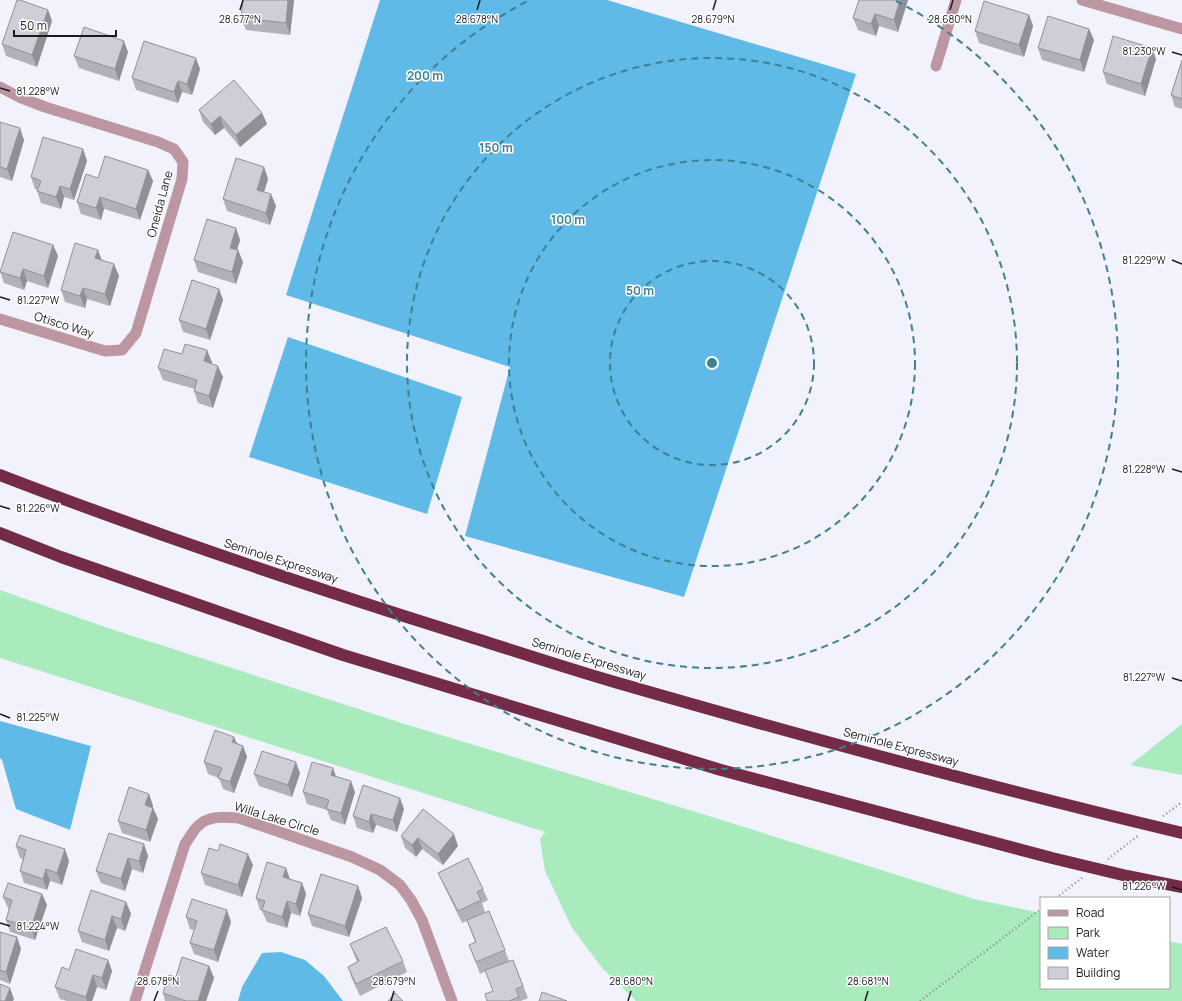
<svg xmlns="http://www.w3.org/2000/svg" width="1182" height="1001" font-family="Manrope,sans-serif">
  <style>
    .green { fill: #aaebbe }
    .water { fill: #5fbae7 }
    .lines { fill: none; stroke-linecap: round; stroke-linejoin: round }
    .path { stroke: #87878f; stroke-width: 2.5; stroke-dasharray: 1 3; stroke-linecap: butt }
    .minor { stroke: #bc96a1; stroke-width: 11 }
    .motorway { stroke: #742b47; stroke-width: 12 }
    .wall { fill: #b1b1ba }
    .shaded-wall { fill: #909097 }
    .building { fill: #ceced8; stroke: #909097 }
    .ticks { fill: none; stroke: #1b1b1f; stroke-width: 1.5 }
    .ring { fill: none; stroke: #3f8192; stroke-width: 2; stroke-dasharray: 7 5 }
    .labels { text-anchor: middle; stroke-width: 3; stroke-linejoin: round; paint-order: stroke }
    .street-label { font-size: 12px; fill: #1b1b1f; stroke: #fff }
    .ticks-label { font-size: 10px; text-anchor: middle; fill: #1b1b1f; stroke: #fff; stroke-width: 3; stroke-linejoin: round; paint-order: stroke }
    .centre { fill: #3f8192; stroke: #fff; stroke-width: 2 }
    .ring-label { font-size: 12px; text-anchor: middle; font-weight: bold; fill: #3f8192; stroke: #fff; stroke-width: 3; stroke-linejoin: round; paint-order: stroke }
  </style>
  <rect width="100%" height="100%" fill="#f2f2fc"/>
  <!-- green -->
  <g class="green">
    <polygon points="0,590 108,628 411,726 696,812 974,899 1041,913 1041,988 1169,988 1169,941 1182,944 1182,1001 636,1001 602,968 572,928 545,871 540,839 545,832 0,658"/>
    <polygon points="1182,724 1182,775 1130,765"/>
  </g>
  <!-- water -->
  <g class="water">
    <polygon points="380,0 607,0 856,74 684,597 465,536 510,367 286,295"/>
    <polygon points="288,337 462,397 427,514 249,457"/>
    <polygon points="0,721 91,746 70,830 16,809 2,760 0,758"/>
    <polygon points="281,952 305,960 324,976 343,1001 238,1001 242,987 262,953"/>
  </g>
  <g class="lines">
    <!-- path -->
    <g class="path">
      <polyline points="1163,816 1182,802"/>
      <polyline points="1108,859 1139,835"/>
      <polyline points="1056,898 1083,877"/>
      <polyline points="920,1001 1041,909"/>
    </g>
    <!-- minor -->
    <g class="minor">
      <polyline points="1082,0 1182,29"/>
      <polyline points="936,66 956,0"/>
      <polyline points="0,87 19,97 45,107 158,142 174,149 183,162 182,179 136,333 122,350 105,351 0,319"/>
      <path d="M135,1001L185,844C189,839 193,830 198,826C209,815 225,817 239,818L352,857L380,870L400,885L411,900L422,920L452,1001"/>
    </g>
    <!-- motorway -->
    <g class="motorway">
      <path d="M0,475C153,534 308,586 464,635C515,651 566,668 618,683C805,737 993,788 1182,833"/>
      <polyline points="0,533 61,557 343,655 721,770 1052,858 1127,876 1182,887"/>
    </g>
  </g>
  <!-- wall -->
  <g class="wall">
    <polygon points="294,0 290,35 246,30 241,18"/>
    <polygon points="859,0 908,0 898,32 879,26 876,36 858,30 853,18"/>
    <polygon points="48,10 52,21 37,67 6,56 2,44"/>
    <polygon points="1029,15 1033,26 1024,57 979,43 975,31"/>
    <polygon points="1089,29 1094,40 1084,72 1042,60 1038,48"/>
    <polygon points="128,52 119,81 79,68 74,56"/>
    <polygon points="1156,59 1145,96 1107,84 1103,72"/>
    <polygon points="1182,60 1182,109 1175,107 1171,95"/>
    <polygon points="200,69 192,95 182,92 178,103 136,90 132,78"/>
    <polygon points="199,110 262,113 267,124 240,147 224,128 215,135 203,122"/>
    <polygon points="0,122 24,140 12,181 0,177"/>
    <polygon points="83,149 87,161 74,200 64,197 61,209 41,203 37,191 38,190 35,189 31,177"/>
    <polygon points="264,167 268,179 264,192 276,206 270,225 227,211 223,199"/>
    <polygon points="148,170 153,181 140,220 104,209 101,220 81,214 77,202 98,178"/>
    <polygon points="236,228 240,240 237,250 238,250 243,262 236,284 198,272 194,260"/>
    <polygon points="53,245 58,256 48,288 27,281 24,290 4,283 0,271"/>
    <polygon points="98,250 102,260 119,276 110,306 87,299 85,308 65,302 61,290"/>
    <polygon points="219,289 223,300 210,340 183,332 179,320"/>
    <polygon points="182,354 212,362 211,363 223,377 213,408 198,403 194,391 195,389 163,380 158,368"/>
    <polygon points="234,737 237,743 243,746 247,757 234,793 223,789 219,778 208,774 204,762"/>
    <polygon points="333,768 336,776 355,792 345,825 331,820 327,810 307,804 303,792"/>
    <polygon points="300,773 292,797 259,786 254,774"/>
    <polygon points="149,794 153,806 153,808 158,819 150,842 122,833 118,821"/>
    <polygon points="404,809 397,832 376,825 373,833 357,828 353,816"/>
    <polygon points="423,809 458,846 443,865 422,849 416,857 405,848 401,836"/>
    <polygon points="144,844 148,856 143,873 132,869 125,891 101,883 96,871"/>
    <polygon points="16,846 69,861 62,885 50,881 47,890 24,883 20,871 23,859 20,858"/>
    <polygon points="218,851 253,865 242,897 205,885 201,873"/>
    <polygon points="286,868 290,879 302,883 306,894 300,916 291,913 287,928 267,922 262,911 260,910 256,898"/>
    <polygon points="438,873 483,889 488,900 482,903 485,912 478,915 505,950 509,961 513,960 528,998 521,1001 487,1001 493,991 486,971 480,974 469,945 475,942 467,921 462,923 443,884"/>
    <polygon points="358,886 362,898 349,937 312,926 308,914"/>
    <polygon points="42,894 47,905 35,940 10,932 6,920 9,909 8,908 3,897"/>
    <polygon points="126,902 131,914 125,931 117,928 109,951 82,942 78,931"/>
    <polygon points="186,917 231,922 218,962 194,954 190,943 194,930 190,929"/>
    <polygon points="0,932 17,937 21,949 10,984 0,980"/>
    <polygon points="350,944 403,961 407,972 360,996 352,979 348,967 357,962"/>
    <polygon points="108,960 112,971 106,990 97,987 92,1001 67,1001 60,999 55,987 69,970"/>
    <polygon points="209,966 214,978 206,1001 165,1001 163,993 176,977"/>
  </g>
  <!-- shaded-wall -->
  <g class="shaded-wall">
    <polygon points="288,0 294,0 290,35 286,23"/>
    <polygon points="900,0 908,0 898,32 894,20"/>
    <polygon points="48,10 52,21 37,67 32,55"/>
    <polygon points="875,14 879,26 876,36 871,24"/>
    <polygon points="1029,15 1033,26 1024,57 1019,45"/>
    <polygon points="1089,29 1094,40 1084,72 1080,60"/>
    <polygon points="124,41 128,52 119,81 115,69"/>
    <polygon points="1152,48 1156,59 1145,96 1141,84"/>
    <polygon points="196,58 200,69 192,95 187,84"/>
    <polygon points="178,81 182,92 178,103 174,92"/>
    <polygon points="262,113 267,124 240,147 236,135"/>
    <polygon points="220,116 224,128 215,135 211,124"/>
    <polygon points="20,128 24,140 12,181 7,169"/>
    <polygon points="83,149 87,161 74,200 70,189"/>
    <polygon points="264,167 268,179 261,202 257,190"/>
    <polygon points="148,170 153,181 140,220 136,209"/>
    <polygon points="60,186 64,197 61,209 56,197"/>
    <polygon points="271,194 276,206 270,225 266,213"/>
    <polygon points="100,197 104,209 101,220 96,208"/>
    <polygon points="236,228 240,240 234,259 230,248"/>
    <polygon points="53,245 58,256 48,288 44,276"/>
    <polygon points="98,250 102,262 95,258"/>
    <polygon points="238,250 243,262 236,284 232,272"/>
    <polygon points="114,264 119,276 110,306 105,294"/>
    <polygon points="23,269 27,281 24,290 20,278"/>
    <polygon points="83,288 87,299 85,308 80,296"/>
    <polygon points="219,289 223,300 210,340 206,329"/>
    <polygon points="207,350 212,362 208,373 204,361"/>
    <polygon points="218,366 223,377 213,408 209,396"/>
    <polygon points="234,737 238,748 232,742"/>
    <polygon points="243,746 247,757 234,793 230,782"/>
    <polygon points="296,762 300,773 292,797 288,785"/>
    <polygon points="333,768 337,780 331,775"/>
    <polygon points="351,781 355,792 345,825 341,813"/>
    <polygon points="149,794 153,806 149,817 145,805"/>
    <polygon points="400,798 404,809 397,832 393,820"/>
    <polygon points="153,808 158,819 150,842 146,830"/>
    <polygon points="371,814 376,825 373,833 369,822"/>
    <polygon points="454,834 458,846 443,865 438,854"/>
    <polygon points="418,838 422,849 416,857 412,845"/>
    <polygon points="144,844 148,856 143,873 139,861"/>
    <polygon points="65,849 69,861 62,885 57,873"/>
    <polygon points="248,854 253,865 242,897 238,885"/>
    <polygon points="128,858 132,869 125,891 121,879"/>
    <polygon points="286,868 290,880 283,877"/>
    <polygon points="46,869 50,881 47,890 43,879"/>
    <polygon points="302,883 306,894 300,916 296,904"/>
    <polygon points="358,886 362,898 349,937 345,926"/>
    <polygon points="42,894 47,905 35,940 31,928"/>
    <polygon points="287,901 291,913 287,928 282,917"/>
    <polygon points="126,902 131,914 125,931 121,919"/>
    <polygon points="227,910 231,922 218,962 214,950"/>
    <polygon points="112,916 117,928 109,951 105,940"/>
    <polygon points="17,937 21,949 10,984 6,972"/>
    <polygon points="108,960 112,971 106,990 102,978"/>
    <polygon points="209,966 214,978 206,1001 198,1001"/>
    <polygon points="93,975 97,987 92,1001 87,1001 86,997"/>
    <polygon points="10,988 14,999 13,1001 5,1001"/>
  </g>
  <!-- building -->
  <g class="building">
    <polygon points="17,0 20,0 48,10 32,55 2,44"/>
    <polygon points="243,0 288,0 286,23 241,18"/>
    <polygon points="859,0 900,0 894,20 875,14 871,24 853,18"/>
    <polygon points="984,1 1029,15 1019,45 975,31"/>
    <polygon points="1048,16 1089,29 1080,60 1038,48"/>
    <polygon points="84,27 124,41 115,69 74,56"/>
    <polygon points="1113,36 1152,48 1141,84 1103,72"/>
    <polygon points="144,41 196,58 187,84 178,81 174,92 132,78"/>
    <polygon points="1182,60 1182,99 1171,95"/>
    <polygon points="234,80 262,113 236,135 220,116 211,124 199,110"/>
    <polygon points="0,122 20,128 7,169 0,167"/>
    <polygon points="43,137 83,149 70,189 60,186 56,197 37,191 41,181 31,177"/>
    <polygon points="105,156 148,170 136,209 100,197 96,208 77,202 86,174 98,178"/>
    <polygon points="236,158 264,167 257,190 271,194 266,213 223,199"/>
    <polygon points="207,219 236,228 230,248 238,250 232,272 194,260"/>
    <polygon points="13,232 53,245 44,276 23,269 20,278 0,272"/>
    <polygon points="75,243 98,250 95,258 114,264 105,294 83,288 80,296 61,290"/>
    <polygon points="192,280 219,289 206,329 179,320"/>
    <polygon points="185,344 207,350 204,361 218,366 209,396 194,391 197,380 158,368 164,349 182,354"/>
    <polygon points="215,730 234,737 232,742 243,746 230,782 218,778 222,768 204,762"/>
    <polygon points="262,751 296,762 288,785 254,774"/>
    <polygon points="312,762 333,768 331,775 351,781 341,813 326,809 329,800 303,792"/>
    <polygon points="363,785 400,798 393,820 371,814 369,822 353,816"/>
    <polygon points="129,787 149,794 145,805 153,808 146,830 118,821"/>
    <polygon points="423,809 454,834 438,854 418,838 412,845 401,836"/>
    <polygon points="109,833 144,844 139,861 128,858 121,879 96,871"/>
    <polygon points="20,835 65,849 57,873 46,869 43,879 20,871 26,850 16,846"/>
    <polygon points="220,844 248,854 238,885 201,873 209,848 218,851"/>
    <polygon points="468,858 483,889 477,892 481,900 458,911 438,873"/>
    <polygon points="267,862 286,868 283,877 302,883 296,904 287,901 282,917 262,910 265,901 256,898"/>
    <polygon points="321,874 358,886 345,926 308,914"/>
    <polygon points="8,883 42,894 31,928 6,920 12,900 3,897"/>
    <polygon points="91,890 126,902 121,919 112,916 105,940 78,931"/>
    <polygon points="192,899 227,910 214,950 190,943 197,921 186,917"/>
    <polygon points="489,911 505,950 476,962 469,945 476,942 467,920"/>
    <polygon points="386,927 403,961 356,984 348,967 359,961 350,944"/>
    <polygon points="0,932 17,937 6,972 0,970"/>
    <polygon points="76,949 108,960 102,978 93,975 86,997 55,987 62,967 69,970"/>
    <polygon points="182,957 209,966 198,1001 186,1001 163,993 169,975 176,977"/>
    <polygon points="513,960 523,986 516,989 519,997 509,1001 487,1001 485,994 493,991 485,970"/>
    <polygon points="0,984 10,988 5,1001 0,1001"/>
    <polygon points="542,992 567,1001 539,1001"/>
    <polygon points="395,993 403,1001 388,1001"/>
  </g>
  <!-- ticks -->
  <path class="ticks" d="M240,10L243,0M477,10L480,0M713,10L716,0M950,10L953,0M1172,52L1182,55M0,88L10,91M1172,260L1182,264M0,297L10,300M1172,469L1182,472M0,506L10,509M1172,678L1182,681M0,714L10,718M1172,887L1182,890M0,923L10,926M154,1001L158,991M391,1001L394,991M628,1001L631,991M865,1001L868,991"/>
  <!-- distance rings -->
  <g class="ring">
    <circle cx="712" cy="363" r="102"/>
    <circle cx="712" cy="363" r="203"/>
    <circle cx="712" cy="363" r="305"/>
    <path d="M896 1A406 406 0 1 1 528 1"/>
  </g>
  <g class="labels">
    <!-- street labels -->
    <g class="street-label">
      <text transform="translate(160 204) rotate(-75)" y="4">Oneida Lane</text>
      <text transform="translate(64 325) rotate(17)" y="4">Otisco Way</text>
      <text transform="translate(281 561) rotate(18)" y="4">Seminole Expressway</text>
      <text transform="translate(589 659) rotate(17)" y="4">Seminole Expressway</text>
      <text transform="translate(901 747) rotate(15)" y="4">Seminole Expressway</text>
      <text transform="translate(277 819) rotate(17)" y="4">Willa Lake Circle</text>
    </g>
  </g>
  <g class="ticks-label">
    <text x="240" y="23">28.677°N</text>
    <text x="477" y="23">28.678°N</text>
    <text x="713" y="23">28.679°N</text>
    <text x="950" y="23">28.680°N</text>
    <text x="1144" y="55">81.230°W</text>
    <text x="38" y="95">81.228°W</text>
    <text x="1144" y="264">81.229°W</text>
    <text x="38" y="304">81.227°W</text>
    <text x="1144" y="473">81.228°W</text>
    <text x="38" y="512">81.226°W</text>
    <text x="1144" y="681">81.227°W</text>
    <text x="38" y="721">81.225°W</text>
    <text x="1144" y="890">81.226°W</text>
    <text x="38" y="930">81.224°W</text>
    <text x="868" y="985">28.681°N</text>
    <text x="158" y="985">28.678°N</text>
    <text x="394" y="985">28.679°N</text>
    <text x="631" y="985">28.680°N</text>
  </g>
  <circle cx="712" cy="363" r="6" class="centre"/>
  <g class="ring-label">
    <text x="425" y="80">200 m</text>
    <text x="496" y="152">150 m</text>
    <text x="568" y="224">100 m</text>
    <text x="640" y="295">50 m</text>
  </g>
  <!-- legend -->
  <rect x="1040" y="897" width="130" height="92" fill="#ffffff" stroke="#a4a4a5"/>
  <rect x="1048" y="910" width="20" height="6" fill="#bc96a1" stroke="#a4a4a5"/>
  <text x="1076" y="917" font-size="12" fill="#1b1b1f">Road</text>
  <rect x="1048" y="927" width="20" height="12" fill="#aaebbe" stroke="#a4a4a5"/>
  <text x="1076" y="937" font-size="12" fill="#1b1b1f">Park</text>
  <rect x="1048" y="947" width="20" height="12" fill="#5fbae7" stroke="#a4a4a5"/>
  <text x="1076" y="957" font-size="12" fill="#1b1b1f">Water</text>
  <rect x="1048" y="967" width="20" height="12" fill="#ceced8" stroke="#a4a4a5"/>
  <text x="1076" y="977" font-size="12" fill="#1b1b1f">Building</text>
  <!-- scale -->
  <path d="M14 30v6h102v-6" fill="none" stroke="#1b1b1f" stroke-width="2"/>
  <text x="20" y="30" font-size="12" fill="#1b1b1f" stroke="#ffffff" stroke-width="3" paint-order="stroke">50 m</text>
</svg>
